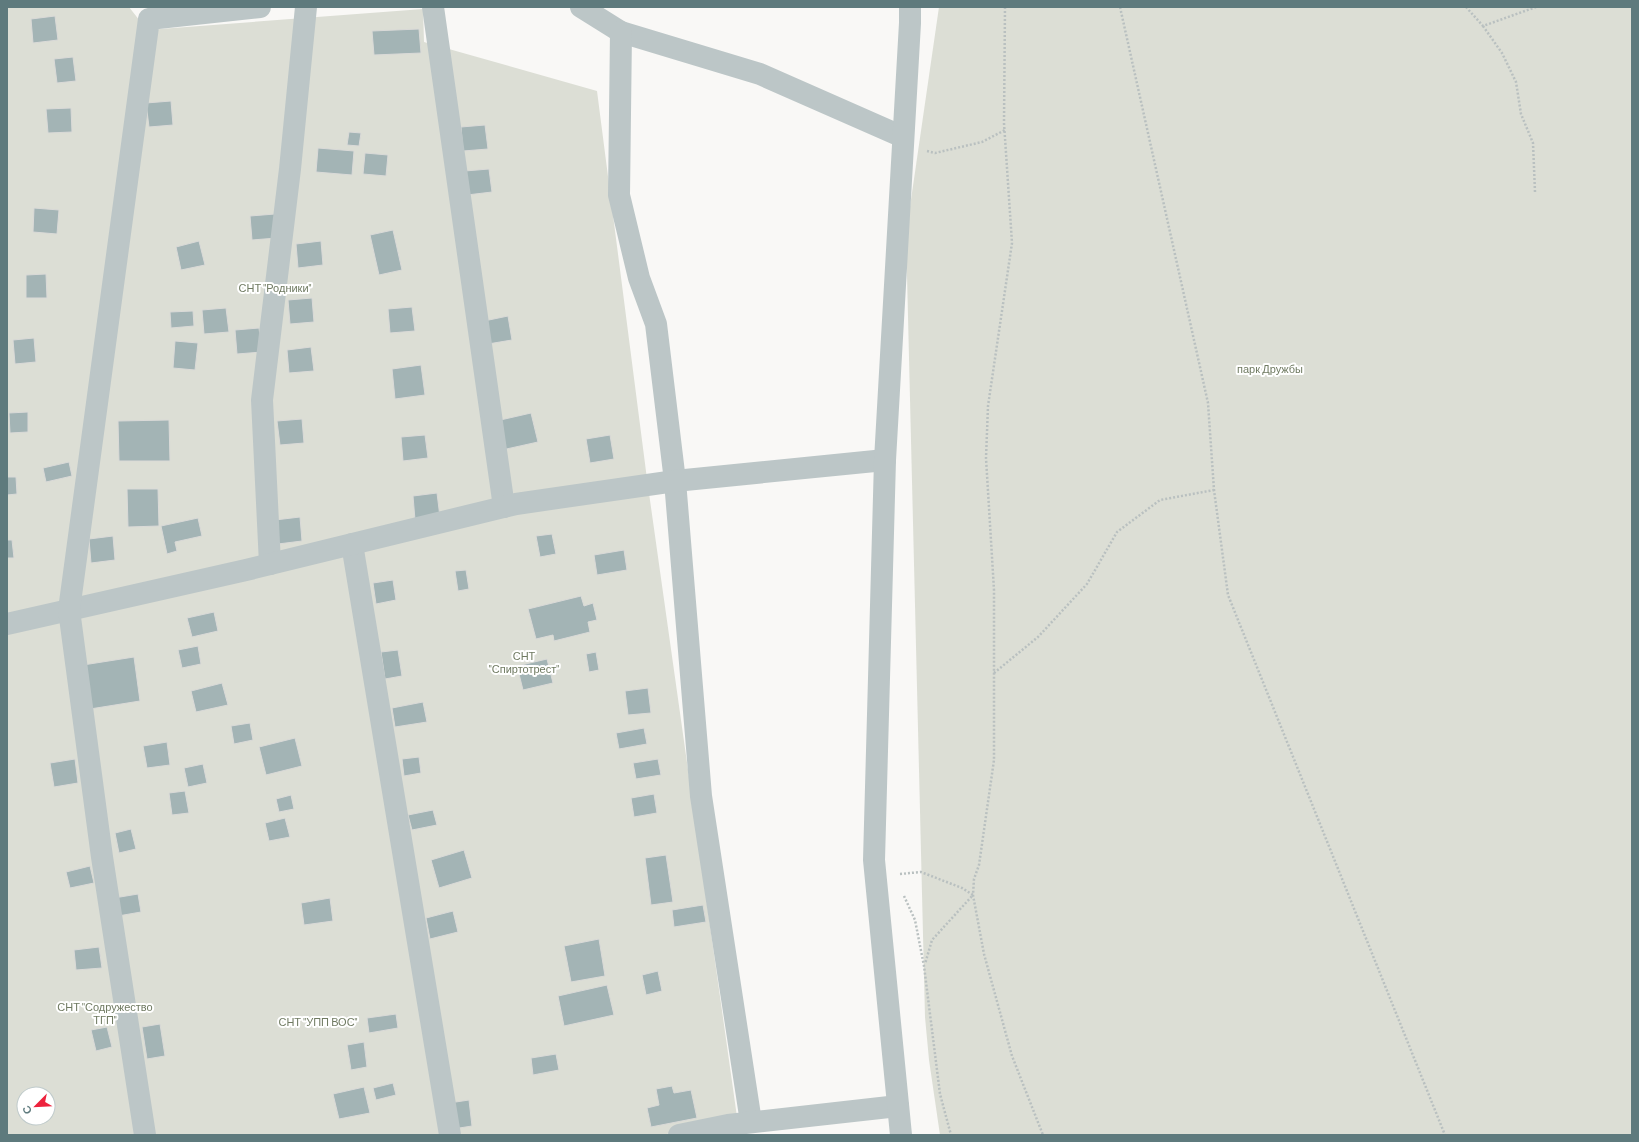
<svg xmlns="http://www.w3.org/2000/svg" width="1639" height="1142" font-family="Barlow,sans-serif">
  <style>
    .green { fill: #dcded5; fill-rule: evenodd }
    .building { fill: #a3b4b5; stroke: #dadad8 }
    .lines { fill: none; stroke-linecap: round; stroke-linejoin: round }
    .path { stroke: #b9c0c0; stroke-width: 2.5; stroke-dasharray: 2 2; stroke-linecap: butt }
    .minor { stroke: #bcc6c7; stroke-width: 22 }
    .labels { text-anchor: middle; stroke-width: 4; stroke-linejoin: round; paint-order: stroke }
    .park-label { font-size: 11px; fill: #6f7a61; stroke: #fff }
  </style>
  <rect width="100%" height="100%" fill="#f9f8f6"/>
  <!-- green -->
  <g class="green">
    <path d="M7,7H129L147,30L423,9L424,42L597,91L647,479L737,1117L663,1135H7ZM24,1094H48V1118H24Z"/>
    <polygon points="939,7 1632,7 1632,1135 940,1135 929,1060 925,1017 906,234"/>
  </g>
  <!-- building -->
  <g class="building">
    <polygon points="55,16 58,40 33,43 31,19"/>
    <polygon points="419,29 421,53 374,55 372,31"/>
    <polygon points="73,57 76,81 57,83 54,59"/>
    <polygon points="171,101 173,125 149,127 146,103"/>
    <polygon points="71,108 72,132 48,133 46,109"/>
    <polygon points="485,125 488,149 463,151 461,127"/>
    <polygon points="349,132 361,133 359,146 347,145"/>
    <polygon points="318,148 354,151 352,175 316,172"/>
    <polygon points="365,153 388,155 386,176 363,174"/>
    <polygon points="489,169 492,192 467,195 465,171"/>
    <polygon points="34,208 59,210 57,234 33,232"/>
    <polygon points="275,214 277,238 252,240 250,216"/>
    <polygon points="393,230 402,270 379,275 370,235"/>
    <polygon points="199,241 205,265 181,270 176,247"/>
    <polygon points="321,241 323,265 298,268 296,244"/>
    <polygon points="46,274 47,298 26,298 26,275"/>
    <polygon points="312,298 314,322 290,324 288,300"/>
    <polygon points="412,307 415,331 390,333 388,309"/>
    <polygon points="226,308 229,332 204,334 202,310"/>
    <polygon points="193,311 194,326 171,328 170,312"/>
    <polygon points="508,316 512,340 488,344 484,321"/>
    <polygon points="259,328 262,352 237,354 235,330"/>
    <polygon points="34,338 36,362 15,364 13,340"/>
    <polygon points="175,341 198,343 195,370 173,368"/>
    <polygon points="311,347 314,371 289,373 287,350"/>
    <polygon points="421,365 425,395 395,399 392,369"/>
    <polygon points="28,412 28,432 10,433 9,413"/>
    <polygon points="531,413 538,442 502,450 496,421"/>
    <polygon points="302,419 304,443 280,445 277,421"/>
    <polygon points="169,420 170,461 119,461 118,421"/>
    <polygon points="425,435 428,458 403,461 401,437"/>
    <polygon points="610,435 614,459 590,463 586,439"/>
    <polygon points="69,462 72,476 46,482 43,468"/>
    <polygon points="7,477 16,477 17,494 7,495"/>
    <polygon points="127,489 158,489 159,526 128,527"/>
    <polygon points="437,493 440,517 415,520 413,496"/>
    <polygon points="300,517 302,541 278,544 275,520"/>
    <polygon points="198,518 202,536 175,542 177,551 167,554 161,526"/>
    <polygon points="552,534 556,554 540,557 536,536"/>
    <polygon points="113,536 115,560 91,563 89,539"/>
    <polygon points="7,540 12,540 14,558 7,558"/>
    <polygon points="624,550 627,570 597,575 594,555"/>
    <polygon points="466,570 469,589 458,591 455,571"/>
    <polygon points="393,580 396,600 376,604 373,583"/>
    <polygon points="581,596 584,606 593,603 597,620 588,622 590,632 554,641 553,635 536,639 528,609"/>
    <polygon points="214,612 218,631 192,637 187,618"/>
    <polygon points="198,646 201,664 182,668 178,650"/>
    <polygon points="398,650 402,676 385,679 381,652"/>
    <polygon points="596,652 599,670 589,672 586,654"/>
    <polygon points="134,657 140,701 90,709 83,665"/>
    <polygon points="547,659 553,683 523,690 517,666"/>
    <polygon points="222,683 228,705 196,712 191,691"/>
    <polygon points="648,688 651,713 628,715 625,691"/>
    <polygon points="423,702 427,722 395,727 392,708"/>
    <polygon points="250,723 253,740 234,744 231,726"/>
    <polygon points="644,728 647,744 619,749 616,733"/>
    <polygon points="295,738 302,766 266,775 259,747"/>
    <polygon points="167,742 170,765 147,768 143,746"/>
    <polygon points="419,757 421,773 404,776 402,759"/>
    <polygon points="75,759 78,783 54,787 50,763"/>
    <polygon points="658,759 661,775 636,779 633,763"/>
    <polygon points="203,764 207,783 188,787 184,768"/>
    <polygon points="185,791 189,813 172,815 169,793"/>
    <polygon points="654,794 657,813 634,817 631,798"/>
    <polygon points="291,795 294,809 279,812 276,799"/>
    <polygon points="433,810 437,825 412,830 408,815"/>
    <polygon points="285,818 290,837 269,841 265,823"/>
    <polygon points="131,829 136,849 119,853 115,833"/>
    <polygon points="464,850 472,878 439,888 431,860"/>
    <polygon points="666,855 673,902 651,905 645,858"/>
    <polygon points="90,866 94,883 70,888 66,872"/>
    <polygon points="138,894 141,912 118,916 114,898"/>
    <polygon points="330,898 333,921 304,925 301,903"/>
    <polygon points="703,905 706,922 674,927 672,910"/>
    <polygon points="453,911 458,932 430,939 426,918"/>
    <polygon points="599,939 605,976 571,982 564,946"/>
    <polygon points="99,947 102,968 76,970 74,950"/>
    <polygon points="658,971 662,991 646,995 642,975"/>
    <polygon points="607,985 614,1015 564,1026 558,996"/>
    <polygon points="396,1014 398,1028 369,1033 367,1018"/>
    <polygon points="160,1024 165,1056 147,1059 142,1027"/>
    <polygon points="107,1027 112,1047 96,1051 91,1030"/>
    <polygon points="364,1042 367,1067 351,1070 347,1045"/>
    <polygon points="556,1054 559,1070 533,1075 531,1058"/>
    <polygon points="393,1083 396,1095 376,1100 373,1088"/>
    <polygon points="672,1086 674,1093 691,1090 697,1118 651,1127 647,1108 659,1105 656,1089"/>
    <polygon points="364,1087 370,1113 339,1119 333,1094"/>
    <polygon points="469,1100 472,1126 453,1129 449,1103"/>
  </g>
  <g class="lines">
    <!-- path -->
    <g class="path">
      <polyline points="1005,7 1004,123 1012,243 988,406 986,458 994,590 994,760 979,865 974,879 973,895 984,954 1012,1056 1043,1135"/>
      <polyline points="1120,7 1208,403 1214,490 1228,595 1445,1135"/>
      <polyline points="1466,7 1483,26 1536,7"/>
      <polyline points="1483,26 1502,53 1516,82 1521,114 1533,143 1535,192"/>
      <polyline points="927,151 935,153 982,142 1005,130"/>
      <polyline points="994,673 1038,637 1087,584 1117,532 1160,500 1214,490"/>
      <polyline points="900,874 921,872 962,888 973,895 932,940 925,964"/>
      <polyline points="904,896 915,920 924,966 940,1094 951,1135"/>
    </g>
    <!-- minor -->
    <g class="minor">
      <polyline points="433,7 504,507"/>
      <polyline points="581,7 621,32 760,74 903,137"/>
      <polyline points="621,32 619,195 639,278 656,324 675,481 701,796 751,1122"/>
      <polyline points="352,544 450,1135"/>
      <polyline points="270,564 262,400 290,169 306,7"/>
      <polyline points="7,624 246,570 516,504 675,481 885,460"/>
      <polyline points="145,1135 102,857 69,610 149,19 260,7"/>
      <polyline points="679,1135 728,1125 898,1106"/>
      <polyline points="901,1135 874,860 885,460 910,23 910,7"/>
    </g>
  </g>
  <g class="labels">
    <!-- park labels -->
    <g class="park-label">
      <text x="275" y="292">СНТ "Родники"</text>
      <text x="1270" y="373">парк Дружбы</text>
      <text x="524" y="660">СНТ<tspan x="524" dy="13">"Спиртотрест"</tspan></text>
      <text x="105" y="1011">СНТ "Содружество<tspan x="105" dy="13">ТГП"</tspan></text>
      <text x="318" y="1026">СНТ "УПП ВОС"</text>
    </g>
  </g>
  <!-- border -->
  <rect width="1639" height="1142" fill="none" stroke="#5e7a7d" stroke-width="16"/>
  <!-- north arrow -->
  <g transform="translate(36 1106) rotate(246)"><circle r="19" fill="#ffffff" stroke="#bfcacb"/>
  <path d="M0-3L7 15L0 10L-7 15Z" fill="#ed223d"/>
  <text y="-6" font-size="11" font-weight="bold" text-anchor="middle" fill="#5e7a7d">С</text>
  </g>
</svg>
